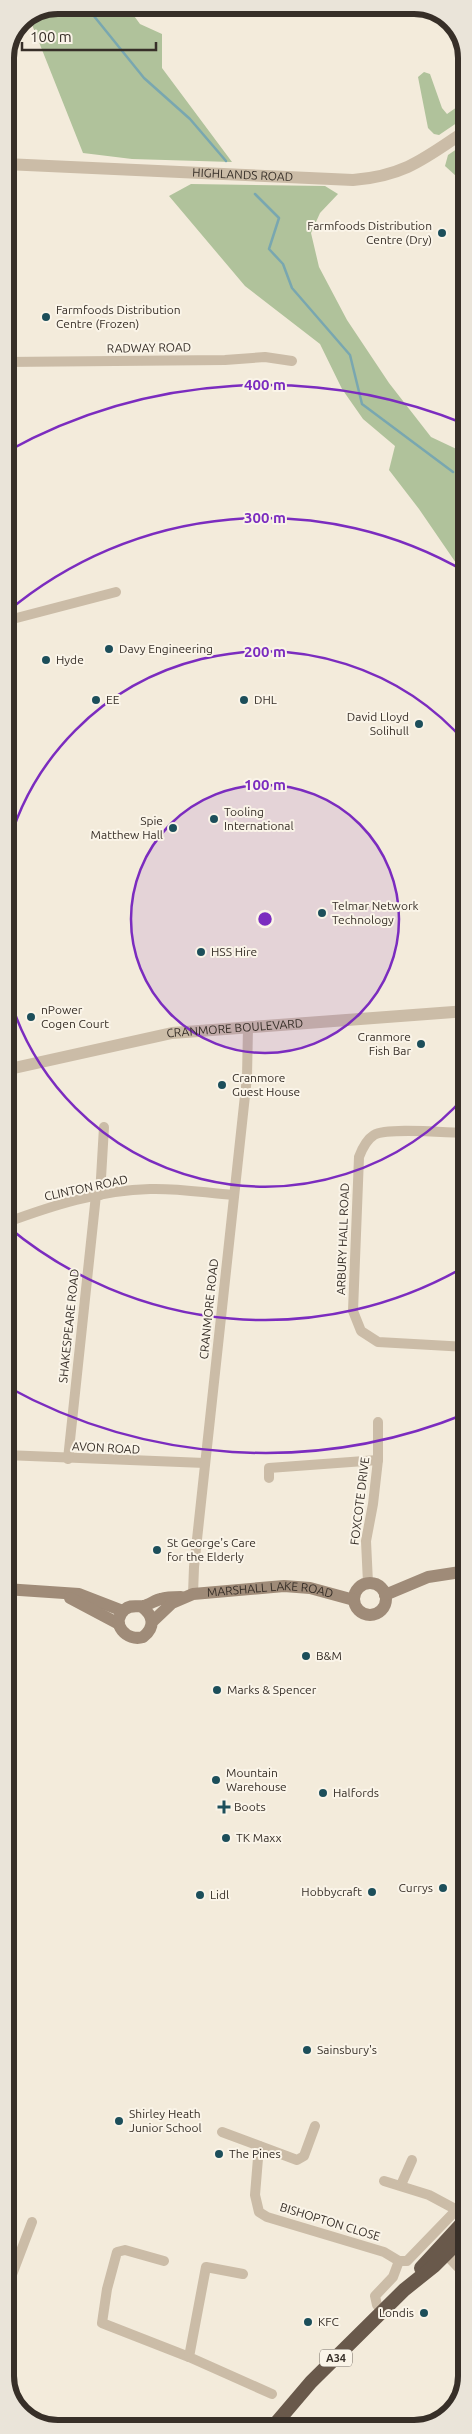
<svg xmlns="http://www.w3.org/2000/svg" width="472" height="2434" font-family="Ubuntu,sans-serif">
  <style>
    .green { fill: #b0c29b }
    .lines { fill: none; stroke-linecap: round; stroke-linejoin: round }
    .stream { stroke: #79a7b0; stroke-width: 2.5 }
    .minor { stroke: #cbbca7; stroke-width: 10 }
    .tertiary { stroke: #cbbca7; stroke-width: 12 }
    .secondary { stroke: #9f8b78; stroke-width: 12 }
    .trunk { stroke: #69594b; stroke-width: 14 }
    .ring { fill: none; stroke: #7b2cbf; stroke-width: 2.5 }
    .poi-dot { fill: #1c4e5a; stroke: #faf4e8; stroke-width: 2 }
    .labels { text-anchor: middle; stroke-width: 4; stroke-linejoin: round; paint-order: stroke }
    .shield { fill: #faf4e8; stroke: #726a62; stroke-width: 1 }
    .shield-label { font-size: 11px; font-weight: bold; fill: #372f28 }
    .street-label { font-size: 12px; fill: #372f28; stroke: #faf4e8 }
    .poi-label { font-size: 12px; fill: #372f28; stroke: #faf4e8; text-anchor: start }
    .rim { fill: none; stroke: #372f28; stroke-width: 6 }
    .centre { fill: #7b2cbf; stroke: #faf4e8; stroke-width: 2.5 }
    .ring-label { font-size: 15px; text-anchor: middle; font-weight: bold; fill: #7b2cbf; stroke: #faf4e8; stroke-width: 4; stroke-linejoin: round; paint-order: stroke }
  </style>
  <rect width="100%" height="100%" fill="#f3ebdb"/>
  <!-- green -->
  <g class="green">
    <polygon points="58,5 126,5 140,24 162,34 162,68 232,162 132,159 83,153 29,17"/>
    <polygon points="424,72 430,74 442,108 447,114 467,100 467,116 439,135 434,134 428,128 418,77"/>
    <polygon points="467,142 467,167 456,176 445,166 448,155"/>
    <polygon points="191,184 325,186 338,194 320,213 311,233 319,267 347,320 389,383 431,437 467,454 467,570 456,563 419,509 389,470 395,446 363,419 342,389 320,344 245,286 169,196"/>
  </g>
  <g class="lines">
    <!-- stream -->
    <g class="stream">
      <polyline points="85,5 144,78 190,119 226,161"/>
      <polyline points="255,194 279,218 269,249 283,264 292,288 350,355 362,404 453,472"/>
    </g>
    <!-- minor -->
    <g class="minor">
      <polyline points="5,362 225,360 265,357 292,361"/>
      <polyline points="5,621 116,592"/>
      <path d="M467,1133C448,1133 388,1127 374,1135C366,1140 362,1149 359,1157L353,1311L361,1331L378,1342L467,1347"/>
      <polyline points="100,1195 104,1127"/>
      <path d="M5,1223C51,1206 100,1190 150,1189C178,1188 206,1193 234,1195"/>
      <polyline points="5,1313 10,1313"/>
      <polyline points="5,1455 205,1463"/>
      <polyline points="68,1459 96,1195"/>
      <polyline points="269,1478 269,1468 378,1460"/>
      <polyline points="368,1583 366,1541 373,1504 378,1460 378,1422"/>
      <polyline points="193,1594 194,1567 247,1077 248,1027"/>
      <polyline points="222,2132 297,2160 304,2156 315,2126"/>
      <polyline points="259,2146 255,2195 259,2212 267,2217 384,2252 399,2261"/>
      <polyline points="384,2181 429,2195 457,2210"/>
      <polyline points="401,2185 412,2160"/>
      <polyline points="164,2261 125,2250 117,2252 107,2289 102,2323 189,2357"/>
      <polyline points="243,2274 206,2267 189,2357 272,2394"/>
      <polyline points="5,2293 32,2222"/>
      <polyline points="383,2311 377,2305 375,2296 393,2277 399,2261 407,2261 467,2199"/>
      <polyline points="446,2415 464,2385"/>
    </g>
    <!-- tertiary -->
    <g class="tertiary">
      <path id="s1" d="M5,164L353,180C405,176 425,158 467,130"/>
      <path id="s2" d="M5,1070L172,1033L467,1011"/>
      <polyline points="447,2254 467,2275"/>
    </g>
    <!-- secondary -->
    <g class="secondary">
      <circle cx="370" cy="1599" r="16"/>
      <polyline points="5,1589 79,1594 123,1611"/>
      <polyline points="385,1595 428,1577 467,1571"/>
      <polyline points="70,1598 119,1624"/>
      <path d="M142,1607C153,1615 156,1627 143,1637C127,1642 110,1624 124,1610C131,1604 136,1607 143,1606C149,1605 155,1600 161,1599C167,1597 175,1597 181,1597"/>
      <path id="s3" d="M152,1622L172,1603L193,1594L284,1586L310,1588L354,1600"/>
    </g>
    <!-- trunk -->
    <g class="trunk">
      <polyline points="421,2268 467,2218"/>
      <polyline points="271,2429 311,2382 404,2290 434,2266 467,2233"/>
    </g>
  </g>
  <!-- distance rings -->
  <circle cx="265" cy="919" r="134" fill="#7b2cbf" fill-opacity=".12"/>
  <g class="ring">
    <circle cx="265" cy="919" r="134"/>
    <path d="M467 1094A267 267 0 0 1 5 981M5 857A267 267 0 0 1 467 744"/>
    <path d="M466 1266A401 401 0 0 1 7 1226M7 612A401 401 0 0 1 466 572"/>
    <path d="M465 1414A534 534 0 0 1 6 1386M6 452A534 534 0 0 1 465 424"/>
  </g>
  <!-- markers -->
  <g class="poi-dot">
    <circle cx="442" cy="233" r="5"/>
    <circle cx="46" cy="317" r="5"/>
    <circle cx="109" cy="649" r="5"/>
    <circle cx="46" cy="660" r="5"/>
    <circle cx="96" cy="700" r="5"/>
    <circle cx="244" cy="700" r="5"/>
    <circle cx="419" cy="724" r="5"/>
    <circle cx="214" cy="819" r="5"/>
    <circle cx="173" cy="828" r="5"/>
    <circle cx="322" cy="913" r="5"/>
    <circle cx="201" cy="952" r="5"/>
    <circle cx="31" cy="1017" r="5"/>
    <circle cx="421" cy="1044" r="5"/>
    <circle cx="222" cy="1085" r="5"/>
    <circle cx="157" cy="1550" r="5"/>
    <circle cx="306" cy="1656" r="5"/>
    <circle cx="217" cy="1690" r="5"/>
    <circle cx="216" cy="1780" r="5"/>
    <circle cx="323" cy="1793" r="5"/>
    <path d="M221.5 1799.5h5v5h5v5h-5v5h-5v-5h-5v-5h5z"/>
    <circle cx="226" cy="1838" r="5"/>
    <circle cx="443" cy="1888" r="5"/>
    <circle cx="372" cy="1892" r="5"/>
    <circle cx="200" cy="1895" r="5"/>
    <circle cx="307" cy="2050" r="5"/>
    <circle cx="119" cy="2121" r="5"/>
    <circle cx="219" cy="2154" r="5"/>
    <circle cx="424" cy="2313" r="5"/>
    <circle cx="308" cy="2322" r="5"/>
  </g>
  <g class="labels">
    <!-- shield labels -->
    <rect class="shield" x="320" y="2349.5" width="32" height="17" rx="4"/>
    <g class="shield-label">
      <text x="336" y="2362">A34</text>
    </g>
    <!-- street labels -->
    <g class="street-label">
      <text dy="4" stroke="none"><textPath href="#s1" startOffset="238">HIGHLANDS ROAD</textPath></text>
      <text transform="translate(149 348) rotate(-1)" y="4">RADWAY ROAD</text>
      <text dy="4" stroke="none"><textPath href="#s2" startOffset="234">CRANMORE BOULEVARD</textPath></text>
      <text transform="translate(86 1188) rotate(-12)" y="4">CLINTON ROAD</text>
      <text transform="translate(343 1239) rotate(-88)" y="4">ARBURY HALL ROAD</text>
      <text transform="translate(209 1309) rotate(-84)" y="4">CRANMORE ROAD</text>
      <text transform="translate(69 1326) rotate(-84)" y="4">SHAKESPEARE ROAD</text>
      <text transform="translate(106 1448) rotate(3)" y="4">AVON ROAD</text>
      <text transform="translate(360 1501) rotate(-83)" y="4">FOXCOTE DRIVE</text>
      <text dy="4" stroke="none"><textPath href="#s3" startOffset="128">MARSHALL LAKE ROAD</textPath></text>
      <text transform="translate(330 2222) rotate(17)" y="4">BISHOPTON CLOSE</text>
    </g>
    <!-- poi labels -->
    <g class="poi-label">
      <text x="432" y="230" text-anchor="end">Farmfoods Distribution<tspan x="432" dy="14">Centre (Dry)</tspan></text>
      <text x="56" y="314">Farmfoods Distribution<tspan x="56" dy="14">Centre (Frozen)</tspan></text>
      <text x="119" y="653">Davy Engineering</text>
      <text x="56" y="664">Hyde</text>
      <text x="106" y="704">EE</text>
      <text x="254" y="704">DHL</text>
      <text x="409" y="721" text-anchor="end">David Lloyd<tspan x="409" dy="14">Solihull</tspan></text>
      <text x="224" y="816">Tooling<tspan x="224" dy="14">International</tspan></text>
      <text x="163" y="825" text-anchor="end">Spie<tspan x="163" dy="14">Matthew Hall</tspan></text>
      <text x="332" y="910">Telmar Network<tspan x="332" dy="14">Technology</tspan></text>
      <text x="211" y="956">HSS Hire</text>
      <text x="41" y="1014">nPower<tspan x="41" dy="14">Cogen Court</tspan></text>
      <text x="411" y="1041" text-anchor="end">Cranmore<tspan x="411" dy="14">Fish Bar</tspan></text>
      <text x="232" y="1082">Cranmore<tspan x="232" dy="14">Guest House</tspan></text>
      <text x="167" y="1547">St George's Care<tspan x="167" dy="14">for the Elderly</tspan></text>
      <text x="316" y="1660">B&amp;M</text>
      <text x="227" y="1694">Marks &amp; Spencer</text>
      <text x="226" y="1777">Mountain<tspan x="226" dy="14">Warehouse</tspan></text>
      <text x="333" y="1797">Halfords</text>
      <text x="234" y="1811">Boots</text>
      <text x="236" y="1842">TK Maxx</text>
      <text x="433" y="1892" text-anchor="end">Currys</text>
      <text x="362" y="1896" text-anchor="end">Hobbycraft</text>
      <text x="210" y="1899">Lidl</text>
      <text x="317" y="2054">Sainsbury's</text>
      <text x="129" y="2118">Shirley Heath<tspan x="129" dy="14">Junior School</tspan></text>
      <text x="229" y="2158">The Pines</text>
      <text x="414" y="2317" text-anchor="end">Londis</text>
      <text x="318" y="2326">KFC</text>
    </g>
  </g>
  <!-- crop -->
  <path d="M0 0H472V2434H0ZM58 14H414A44 44 0 0 1 458 58V2376A44 44 0 0 1 414 2420H58A44 44 0 0 1 14 2376V58A44 44 0 0 1 58 14Z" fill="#eae4d9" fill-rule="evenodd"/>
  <path class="rim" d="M58 14H414A44 44 0 0 1 458 58V2376A44 44 0 0 1 414 2420H58A44 44 0 0 1 14 2376V58A44 44 0 0 1 58 14Z"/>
  <circle cx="265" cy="919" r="8" class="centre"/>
  <g class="ring-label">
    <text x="265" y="390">400 m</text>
    <text x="265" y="523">300 m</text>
    <text x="265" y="657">200 m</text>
    <text x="265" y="790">100 m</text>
  </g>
  <!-- scale -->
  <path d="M22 42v8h134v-8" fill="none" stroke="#372f28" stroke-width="2.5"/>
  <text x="30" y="42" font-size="15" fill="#372f28" stroke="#faf4e8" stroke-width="4" paint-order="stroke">100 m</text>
</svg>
